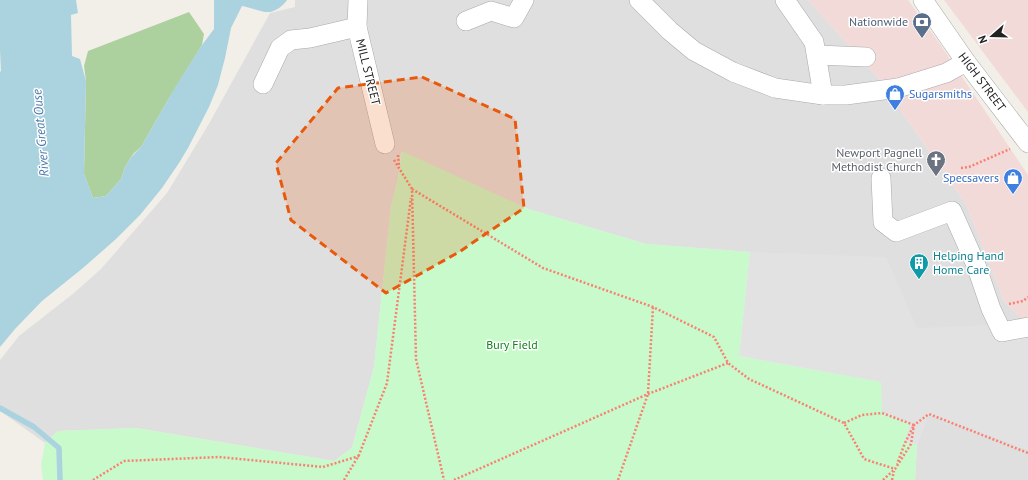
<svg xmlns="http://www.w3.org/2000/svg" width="1028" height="480" font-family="'PT Sans',sans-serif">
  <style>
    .residential { fill: #e0dfdf }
    .commercial { fill: #f2dad9 }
    .forest { fill: #add19e }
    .park { fill: #c8facc }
    .parking { fill: #e2e2e2 }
    .water { fill: #aad3df }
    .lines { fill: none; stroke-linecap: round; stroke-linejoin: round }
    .stream { stroke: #aad3df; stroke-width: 5.5 }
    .minor-casing { stroke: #a9a9a9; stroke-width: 20 }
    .path { stroke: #fa8072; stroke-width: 2.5; stroke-dasharray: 2 2; stroke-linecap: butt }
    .minor { stroke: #fff; stroke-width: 19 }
    .marked { fill: #e8590c; fill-opacity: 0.2; stroke: #e8590c; stroke-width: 3; stroke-dasharray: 8 5; stroke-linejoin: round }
    .labels { text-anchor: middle; stroke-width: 3; stroke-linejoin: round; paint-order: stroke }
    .service-label { font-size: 12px; fill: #4e5e75; stroke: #fff; text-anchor: end }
    .street-label { font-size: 12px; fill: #222; stroke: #fff }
    .shop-label { font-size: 12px; fill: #366cbe; stroke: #fff; text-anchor: start }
    .worship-label { font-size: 12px; fill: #5b616d; stroke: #fff; text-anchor: end }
    .culture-label { font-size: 12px; fill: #0d838f; stroke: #fff; text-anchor: start }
    .park-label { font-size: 12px; fill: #0c8416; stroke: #fff }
    .water-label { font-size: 13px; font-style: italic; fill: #4a7aab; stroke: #fff }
  </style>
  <rect width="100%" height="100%" fill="#f2efe9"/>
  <!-- residential -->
  <polygon class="residential" points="295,0 808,0 878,78 966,204 1004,301 1028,326 1028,480 915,480 917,444 924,426 750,252 646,244 528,209 401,152 398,179 391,206 374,367 352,448 334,461 136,428 58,431 45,443 0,411 0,360 19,336 74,293 101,269 167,193 210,122 270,13 295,7"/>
  <!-- commercial -->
  <g class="commercial">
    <polygon points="808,0 908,0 940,44 1028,175 1028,326 1004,301 966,204 878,78"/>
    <polygon points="944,0 1028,0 1028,112"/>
  </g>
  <!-- forest -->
  <polygon class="forest" points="189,12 204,34 202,45 168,100 141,147 133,154 125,167 121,179 106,196 93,198 84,174 86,81 84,66 88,51"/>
  <!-- park -->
  <polygon class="park" points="402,151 528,209 646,244 750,252 739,356 882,382 882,413 910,424 905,443 917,444 915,480 43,480 41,465 45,443 58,431 136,428 334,461 352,448 374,367 391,206 398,179"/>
  <!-- parking -->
  <polygon class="parking" points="750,252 886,257 917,328 1022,324 1028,330 1028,450 929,414 917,444 905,443 910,424 882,413 881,382 739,356"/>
  <!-- water -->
  <path class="water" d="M0,0H76L78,13L71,15L72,56L80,59L86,81L84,174L93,198L106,196L121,179L125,167L132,156L141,147L176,86L202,45L214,29V0H287C284,5 275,12 269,12C264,13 248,7 242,6L231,28L225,58L218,85L209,107L188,148L179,163L162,188L140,215L116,239L83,268L42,301L15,329L0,347V72L1,71L0,50Z"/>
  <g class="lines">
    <!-- stream -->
    <polyline class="stream" points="0,408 34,427 59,448 60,480"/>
    <!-- minor casing -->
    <g class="minor-casing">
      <g id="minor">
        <polyline points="358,0 357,27 385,144"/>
        <polyline points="639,0 670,31 694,51 733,72 775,88 823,95 846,95 898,88 946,73 966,62"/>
        <polyline points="785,0 814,42 823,95"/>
        <polyline points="923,0 966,62 1028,143"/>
        <polyline points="466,21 491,11 514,18 524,0"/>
        <polyline points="817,55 866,57"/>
        <polyline points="263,84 280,48 291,40 310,38 357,27"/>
        <polyline points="881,178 883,222 896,232 952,211 976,265 991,309 1002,332 1028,327"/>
      </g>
    </g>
    <!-- path -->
    <g class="path">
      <polyline points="398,155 399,166"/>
      <polyline points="394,160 412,189 416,359 444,480"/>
      <polyline points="961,168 969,167 1010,149"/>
      <polyline points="412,189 543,268 653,307 714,337 728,363 749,379 844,423 864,459 895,469"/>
      <polyline points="1009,304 1023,301 1028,297"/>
      <polyline points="844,423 862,415 882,413 914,425 905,443 897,464"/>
      <polyline points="93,480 124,461 219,457 323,467 359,456"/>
      <polyline points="344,480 359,455 387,383 411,198"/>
      <polyline points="454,480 648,394 728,363"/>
      <polyline points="618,480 648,394 653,307"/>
      <polyline points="883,480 895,469 911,444 914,425 929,414 1028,453"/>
      <polyline points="892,480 894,471"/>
    </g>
    <!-- minor -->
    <use href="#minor" class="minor"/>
  </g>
  <!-- marked area -->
  <path class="marked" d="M422,77L515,119L524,208L459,252L386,293L291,220L276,163L338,88Z"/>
  <!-- icons -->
  <defs>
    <g id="bank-pin" transform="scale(1)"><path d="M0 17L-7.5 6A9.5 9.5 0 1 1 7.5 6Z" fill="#5c6f8a" stroke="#fff"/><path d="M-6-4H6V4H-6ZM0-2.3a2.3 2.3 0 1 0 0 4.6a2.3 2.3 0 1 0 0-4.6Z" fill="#fff"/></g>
    <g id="shop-pin" transform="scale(1)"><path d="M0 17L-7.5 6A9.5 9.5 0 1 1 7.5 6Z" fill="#3f7fe0" stroke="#fff"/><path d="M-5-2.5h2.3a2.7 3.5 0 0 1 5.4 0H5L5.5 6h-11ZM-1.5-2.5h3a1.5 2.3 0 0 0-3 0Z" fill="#fff"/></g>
    <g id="church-pin" transform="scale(1)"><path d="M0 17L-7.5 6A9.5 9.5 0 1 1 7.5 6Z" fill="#6b7280" stroke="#fff"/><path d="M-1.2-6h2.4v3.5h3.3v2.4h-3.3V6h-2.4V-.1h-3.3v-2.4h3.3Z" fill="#fff"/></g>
    <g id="building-pin" transform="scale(1)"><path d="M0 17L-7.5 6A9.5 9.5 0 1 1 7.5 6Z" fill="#0f9aa8" stroke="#fff"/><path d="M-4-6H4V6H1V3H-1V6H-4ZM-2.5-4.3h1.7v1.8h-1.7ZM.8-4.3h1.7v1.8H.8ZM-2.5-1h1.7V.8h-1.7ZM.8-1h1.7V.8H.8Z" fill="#fff"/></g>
  </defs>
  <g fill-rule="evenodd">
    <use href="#bank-pin" x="922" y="22"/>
    <use href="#shop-pin" x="895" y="94"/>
    <use href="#church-pin" x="936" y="160"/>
    <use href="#shop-pin" x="1013" y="178"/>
    <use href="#building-pin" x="919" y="263"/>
  </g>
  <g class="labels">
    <!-- service labels -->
    <g class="service-label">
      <text x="908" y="26">Nationwide</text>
    </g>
    <!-- street labels -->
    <g class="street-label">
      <text transform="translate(368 72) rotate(76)" y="4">MILL STREET</text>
      <text transform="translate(982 82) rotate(53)" y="4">HIGH STREET</text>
    </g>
    <!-- shop labels -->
    <g class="shop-label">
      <text x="909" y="98">Sugarsmiths</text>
      <text x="999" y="182" text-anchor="end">Specsavers</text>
    </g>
    <!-- worship labels -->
    <g class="worship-label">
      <text x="922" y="157">Newport Pagnell<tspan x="922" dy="14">Methodist Church</tspan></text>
    </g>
    <!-- culture labels -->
    <g class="culture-label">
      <text x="933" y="260">Helping Hand<tspan x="933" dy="14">Home Care</tspan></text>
    </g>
    <!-- park labels -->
    <g class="park-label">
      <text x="512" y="349">Bury Field</text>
    </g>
    <!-- water labels -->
    <g class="water-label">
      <text transform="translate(40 133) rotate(-95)" y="5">River Great Ouse</text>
    </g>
  </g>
  <!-- north arrow -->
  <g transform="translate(992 36) rotate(250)" stroke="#ffffff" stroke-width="3" paint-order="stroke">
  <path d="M0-3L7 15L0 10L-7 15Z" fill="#222222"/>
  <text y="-6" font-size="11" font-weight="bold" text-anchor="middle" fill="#222222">N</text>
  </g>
</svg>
